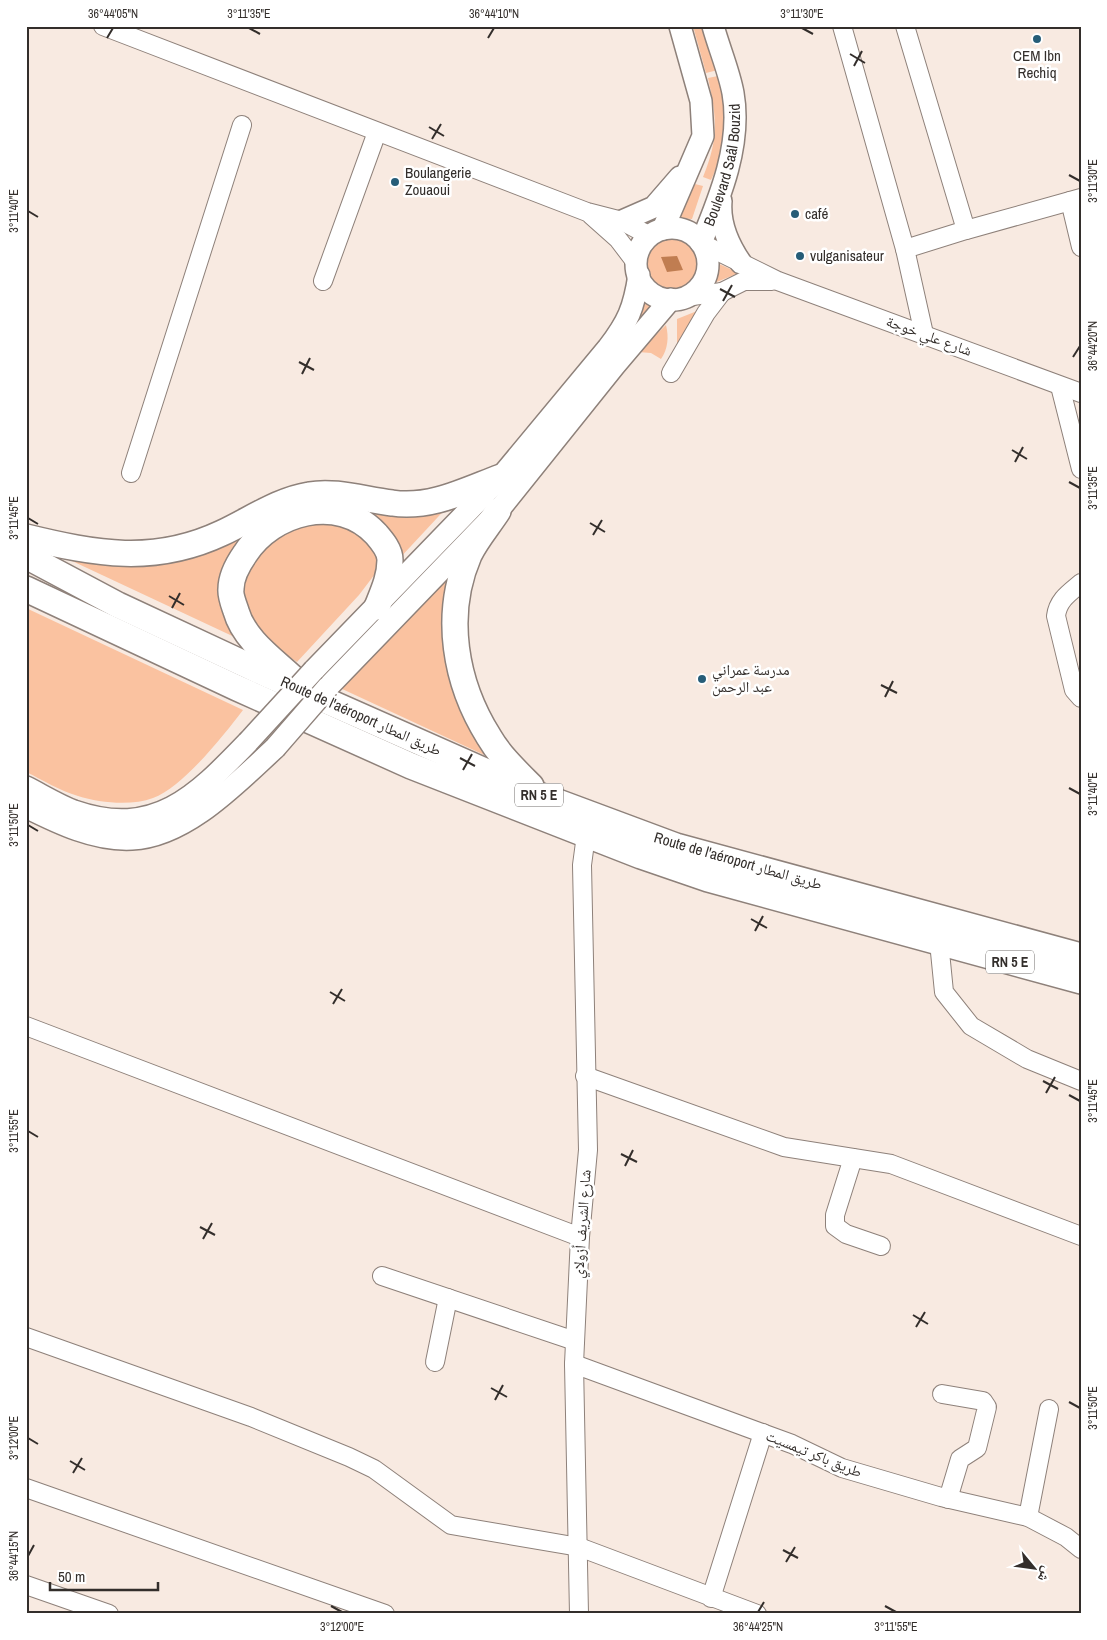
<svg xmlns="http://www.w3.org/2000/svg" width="1107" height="1640" font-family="'Archivo Narrow','Noto Naskh Arabic',sans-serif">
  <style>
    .green { fill: #fac2a0 }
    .water { fill: #c07d51 }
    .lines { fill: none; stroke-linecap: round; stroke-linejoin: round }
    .minor-casing { stroke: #8e817a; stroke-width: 20 }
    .major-casing { stroke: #8e817a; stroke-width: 24 }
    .highway-casing { stroke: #8e817a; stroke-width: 28 }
    .minor { stroke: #fff; stroke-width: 18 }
    .major { stroke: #fff; stroke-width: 21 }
    .highway { stroke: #fff; stroke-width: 25 }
    .major-bridge-casing { stroke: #8e817a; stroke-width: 24; stroke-linecap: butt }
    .major-bridge { stroke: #fff; stroke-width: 21 }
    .ticks { fill: none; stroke: #332e2b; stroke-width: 2 }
    .poi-dot { fill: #265d78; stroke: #fff; stroke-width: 2 }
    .labels { text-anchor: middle; stroke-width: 5; stroke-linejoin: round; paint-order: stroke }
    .shield { fill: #fff; stroke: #706d6b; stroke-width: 1 }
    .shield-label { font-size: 14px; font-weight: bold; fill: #332e2b }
    .poi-label { font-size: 15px; fill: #332e2b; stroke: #fff; text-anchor: start }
    .street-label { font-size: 15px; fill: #332e2b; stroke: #fff }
    .neatline { fill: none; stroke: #332e2b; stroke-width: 2 }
    .ticks-label { font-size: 12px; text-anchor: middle; fill: #332e2b }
  </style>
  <rect width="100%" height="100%" fill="#f8eae1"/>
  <!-- green -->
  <g class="green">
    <polygon points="693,26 704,26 718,70 706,73"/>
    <path d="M718,76C728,110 727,148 711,180L703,177C719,138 717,119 708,78Z"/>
    <polygon points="695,184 703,186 692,219 675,218"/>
    <circle cx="673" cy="263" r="26"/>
    <polygon points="717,263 739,273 714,283"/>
    <polygon points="643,300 651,303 655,309 627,335"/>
    <polygon points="697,311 677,345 677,319"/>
    <path d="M666,325C669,337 668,349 661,359L651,353L638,352Z"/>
    <path d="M324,500L406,512L420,511L451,503L398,560C393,543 385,525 370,516C333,491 277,506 247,535C238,544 233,557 228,568C222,583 221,600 227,616C231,625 238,633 243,641L55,553C106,562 147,569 198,552C245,536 272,505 324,500Z"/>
    <path d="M333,521L353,527L374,547L377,561L375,574L359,595L297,662C264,640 229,608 250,566C258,551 269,539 284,531C298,523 318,523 333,521Z"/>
    <polygon points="463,551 447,603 493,759 340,688"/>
    <path d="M26,608L243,710C224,735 183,787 153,798C132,806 100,803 78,796C60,791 43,780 26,772Z"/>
  </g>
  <!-- water -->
  <polygon class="water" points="677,256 683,270 667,272 661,257"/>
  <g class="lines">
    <!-- minor casing -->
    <g class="minor-casing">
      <g id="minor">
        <polyline points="103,26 587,212 622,221 650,236"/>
        <polyline points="842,26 905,249 924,334"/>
        <polyline points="905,26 966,230"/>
        <polyline points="1070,201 1081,247"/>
        <polyline points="591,215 618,239 637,264"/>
        <polyline points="703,244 778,281 1081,393"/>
        <polyline points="905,249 966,230 1081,198"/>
        <polyline points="323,281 377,132"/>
        <polyline points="685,297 722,292 744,281 772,281"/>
        <polyline points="671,373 706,313 722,292"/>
        <polyline points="1060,386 1081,469"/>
        <polyline points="131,473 242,125"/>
        <path d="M1081,583C1069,593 1058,600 1056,616L1074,690L1081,698"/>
        <polyline points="939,942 944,992 971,1026 1027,1059 1081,1081"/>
        <polyline points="26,1026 580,1237"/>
        <polyline points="585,1076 784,1147 891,1164 1081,1236"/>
        <polyline points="853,1158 835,1215 835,1226 846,1234 881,1246"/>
        <polyline points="382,1276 575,1341"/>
        <polyline points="26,1337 251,1417 349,1457 374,1469 451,1525 579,1547 757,1614"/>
        <polyline points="435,1362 448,1298"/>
        <polyline points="574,1364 792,1444 842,1468 941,1497 1028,1517 1066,1537 1081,1549"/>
        <polyline points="942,1394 983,1401 987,1407 977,1448 960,1459 948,1499"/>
        <polyline points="26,1488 385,1614"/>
        <polyline points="1028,1517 1049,1409"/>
        <polyline points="26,1585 109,1614"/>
        <polyline points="711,1598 763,1433"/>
        <polyline points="579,1614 574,1364 580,1237 588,1150 582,865 586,835"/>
      </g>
    </g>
    <!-- major casing -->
    <g class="major-casing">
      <g id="major">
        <path d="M721,201C719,224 728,244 741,263"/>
        <polyline points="622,221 654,207 680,177"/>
        <circle cx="672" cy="264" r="36"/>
        <polyline points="663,229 703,136 701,101 680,26"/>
        <path id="s1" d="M701,243C720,197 742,144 733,93C729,71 719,48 713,26"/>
        <path d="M314,670L501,477L608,348C628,322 634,308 639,275"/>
        <polyline points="328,687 498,511 615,365 671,299"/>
        <path d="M26,787C42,795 58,805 74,811C155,839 196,796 248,742"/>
        <path d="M26,807C58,823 95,841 132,839C186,837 238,782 275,748"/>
      </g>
    </g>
    <!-- highway casing -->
    <g class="highway-casing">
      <g id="highway">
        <path d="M498,511C489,525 476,540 469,555C443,615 455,683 489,737C500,756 516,771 531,786"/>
        <path d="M26,537C96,554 154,565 222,533C250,520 278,500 309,495C336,490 365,500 392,503C430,509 466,490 501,477"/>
        <polyline points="26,556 118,605 268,675 539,795 676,846 1081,956"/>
        <polyline points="26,589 237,688 411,766 641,856 708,879 1081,981"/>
        <path d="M295,680C274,660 244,640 236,611C234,605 230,595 231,589C231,577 238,564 245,554C272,512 338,493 376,534C382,541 390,550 390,560C390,577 383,592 377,607"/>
      </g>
    </g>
    <!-- minor -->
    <use href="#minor" class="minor"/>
    <!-- major -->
    <use href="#major" class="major"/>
    <!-- highway -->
    <use href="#highway" class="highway"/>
    <!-- major-bridge casing -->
    <g class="major-bridge-casing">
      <g id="major-bridge">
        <polyline points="248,742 314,670"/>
        <polyline points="275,748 328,687"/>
      </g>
    </g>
    <!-- major-bridge -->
    <use href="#major-bridge" class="major-bridge"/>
  </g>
  <!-- ticks -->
  <path class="ticks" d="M249,28L260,34M802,28L813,34M107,38L113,28M488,38L494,28M850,54L865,63M854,66L862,51M429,127L444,136M432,139L441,124M1069,175L1080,181M28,211L38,217M720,289L735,297M723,301L732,285M1073,357L1080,346M299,362L314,370M302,374L310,358M1012,450L1027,459M1015,462L1023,447M1069,482L1080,488M28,518L38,524M590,523L605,532M593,535L602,520M169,596L184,605M172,608L180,593M881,685L897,693M885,697L893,681M460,758L475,766M463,770L472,754M1069,788L1080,794M28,825L38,831M751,919L767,928M755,931L763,916M330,992L345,1001M333,1004L342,989M1043,1081L1058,1089M1046,1093L1055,1077M1069,1095L1080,1101M28,1131L38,1137M621,1154L637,1162M625,1166L633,1150M200,1227L215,1235M203,1239L212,1223M913,1315L928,1324M916,1327L925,1312M491,1388L507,1397M495,1400L503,1385M1069,1402L1080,1408M28,1438L38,1444M70,1461L85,1470M73,1473L82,1458M783,1550L798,1558M28,1556L34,1545M786,1562L795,1547M331,1606L342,1612M885,1606L896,1612M758,1612L764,1602"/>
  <!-- markers -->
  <g class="poi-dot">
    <circle cx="1037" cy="39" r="5"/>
    <circle cx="395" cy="182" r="5"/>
    <circle cx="795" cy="214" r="5"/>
    <circle cx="800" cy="256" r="5"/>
    <circle cx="702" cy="679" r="5"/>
  </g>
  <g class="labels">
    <!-- shield labels -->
    <g class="shield">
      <rect x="515" y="783.5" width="48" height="23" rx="4"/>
      <rect x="986" y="950.5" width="48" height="23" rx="4"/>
    </g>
    <g class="shield-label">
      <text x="539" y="800">RN 5 E</text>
      <text x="1010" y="967">RN 5 E</text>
    </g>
    <!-- poi labels -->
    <g class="poi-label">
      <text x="1037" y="61" text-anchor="middle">CEM Ibn<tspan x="1037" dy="17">Rechiq</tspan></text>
      <text x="405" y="178">Boulangerie<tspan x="405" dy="17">Zouaoui</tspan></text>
      <text x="805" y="219">café</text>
      <text x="810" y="261">vulganisateur</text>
      <text x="712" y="675">مدرسة عمراني<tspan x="712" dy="17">عبد الرحمن</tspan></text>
    </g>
    <!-- street labels -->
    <g class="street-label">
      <text dy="5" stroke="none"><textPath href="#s1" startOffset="82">Boulevard Saâl Bouzid</textPath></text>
      <text transform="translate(929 336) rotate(20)" y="5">شارع علي خوجة</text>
      <text transform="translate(361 716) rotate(24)" y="5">Route de l'aéroport طريق المطار</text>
      <text transform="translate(738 861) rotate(16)" y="5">Route de l'aéroport طريق المطار</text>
      <text transform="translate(582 1224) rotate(-86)" y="5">شارع الشريف أزولاي</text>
      <text transform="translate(814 1454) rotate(22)" y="5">طريق باكر تيمسيت</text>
    </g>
  </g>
  <!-- border -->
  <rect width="1107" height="1640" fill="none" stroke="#ffffff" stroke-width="55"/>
  <!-- north arrow -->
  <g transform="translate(1034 1568) rotate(119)" stroke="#ffffff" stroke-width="4" paint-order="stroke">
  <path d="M0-4L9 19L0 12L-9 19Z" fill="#332e2b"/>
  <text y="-8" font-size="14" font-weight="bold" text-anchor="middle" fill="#332e2b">ش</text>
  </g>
  <!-- scale -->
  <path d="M50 1582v8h108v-8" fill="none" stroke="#332e2b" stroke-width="2.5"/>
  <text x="58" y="1582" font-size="15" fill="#332e2b" stroke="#ffffff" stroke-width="4" paint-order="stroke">50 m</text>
  <rect x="28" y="28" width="1052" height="1584" class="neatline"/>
  <g class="ticks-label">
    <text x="113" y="18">36°44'05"N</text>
    <text x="249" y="18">3°11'35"E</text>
    <text x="494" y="18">36°44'10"N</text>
    <text x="802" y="18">3°11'30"E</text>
    <text transform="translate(1093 181) rotate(-90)" y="4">3°11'30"E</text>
    <text transform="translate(14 211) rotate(-90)" y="4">3°11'40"E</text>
    <text transform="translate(1093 346) rotate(-90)" y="4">36°44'20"N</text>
    <text transform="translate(1093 488) rotate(-90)" y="4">3°11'35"E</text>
    <text transform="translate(14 518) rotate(-90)" y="4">3°11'45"E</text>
    <text transform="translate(1093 794) rotate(-90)" y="4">3°11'40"E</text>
    <text transform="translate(14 825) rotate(-90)" y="4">3°11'50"E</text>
    <text transform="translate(1093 1101) rotate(-90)" y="4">3°11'45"E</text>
    <text transform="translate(14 1131) rotate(-90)" y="4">3°11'55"E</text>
    <text transform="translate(1093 1408) rotate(-90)" y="4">3°11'50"E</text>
    <text transform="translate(14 1438) rotate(-90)" y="4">3°12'00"E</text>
    <text transform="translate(14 1556) rotate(-90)" y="4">36°44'15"N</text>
    <text x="342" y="1631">3°12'00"E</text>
    <text x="758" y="1631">36°44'25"N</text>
    <text x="896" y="1631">3°11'55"E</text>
  </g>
</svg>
